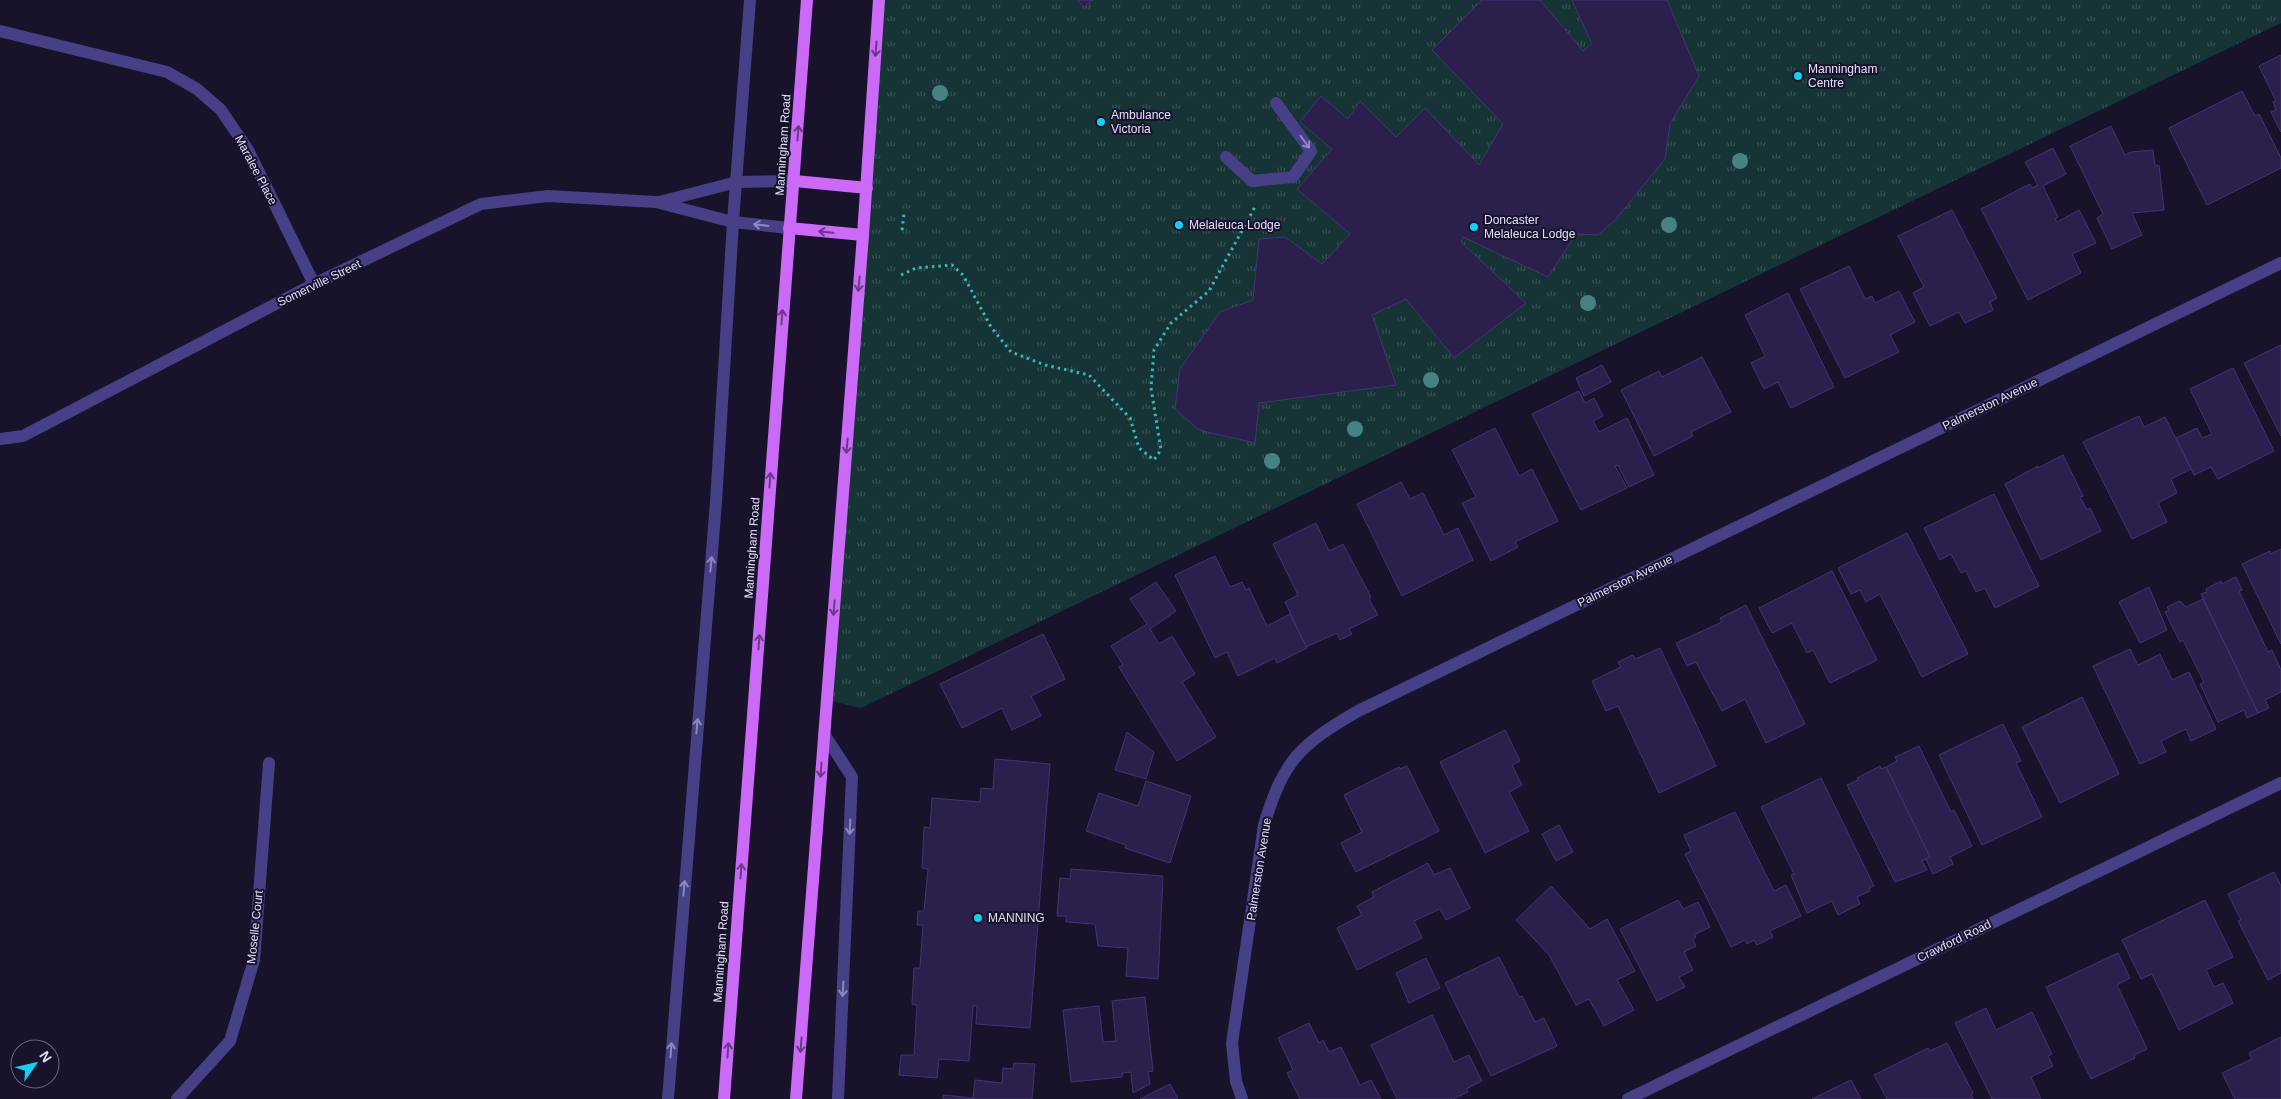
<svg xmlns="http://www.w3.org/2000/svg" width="2281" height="1099" font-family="Helvetica,sans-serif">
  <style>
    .grass { fill: url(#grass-tufts) }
    .building { fill: #2b1f4b; stroke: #443376 }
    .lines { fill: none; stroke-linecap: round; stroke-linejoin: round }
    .path { stroke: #37b8b8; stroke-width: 3; stroke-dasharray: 2.5 4; stroke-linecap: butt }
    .lane { stroke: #474087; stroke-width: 12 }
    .street { stroke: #474087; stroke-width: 12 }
    .primary { stroke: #cc6af8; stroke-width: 12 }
    .tree { fill: #468281 }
    .oneway { stroke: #693a87 }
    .oneway2 { stroke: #8d87bc }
    .poi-dot { fill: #13cff4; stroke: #18132b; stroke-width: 2 }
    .labels { text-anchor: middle; stroke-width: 4; stroke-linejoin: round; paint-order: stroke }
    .poi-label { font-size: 12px; fill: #e3defd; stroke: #18132b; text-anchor: start }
    .street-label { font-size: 12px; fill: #e3defd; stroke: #18132b }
  </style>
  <defs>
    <pattern id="grass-tufts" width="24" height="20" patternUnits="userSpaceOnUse" patternTransform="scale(1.25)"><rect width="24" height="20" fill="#163435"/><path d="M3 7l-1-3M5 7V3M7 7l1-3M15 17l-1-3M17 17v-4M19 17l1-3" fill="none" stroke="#385153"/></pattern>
  </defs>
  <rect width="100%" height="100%" fill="#18132b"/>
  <!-- grass -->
  <polygon class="grass" points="876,0 2281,0 2281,23 861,708 827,700"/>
  <!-- building -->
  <g class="building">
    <polygon points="1077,0 1093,0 1084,7"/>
    <polygon points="1482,0 1540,0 1583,51 1592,44 1572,0 1667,0 1699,76 1670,124 1665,159 1616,219 1598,235 1576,234 1548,277 1463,237 1461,242 1526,303 1454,358 1406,299 1372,315 1396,385 1259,403 1255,443 1199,430 1175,409 1180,369 1220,312 1253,300 1259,239 1285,237 1322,264 1350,234 1297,189 1332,149 1300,122 1321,96 1348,119 1360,101 1396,137 1425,108 1479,165 1503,124 1432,50"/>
    <polygon points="2281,55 2281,132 2271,112 2276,110 2273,102 2276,101 2259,66"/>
    <polygon points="2242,91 2255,116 2259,114 2281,158 2281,168 2207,205 2169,128"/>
    <polygon points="2111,126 2125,155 2131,152 2153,150 2155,166 2159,165 2164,210 2132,213 2142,235 2112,249 2097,218 2103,214 2070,146"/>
    <polygon points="2053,148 2066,174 2043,186 2058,217 2055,219 2057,222 2079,210 2096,243 2072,254 2081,273 2028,300 1981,209 2030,184 2032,188 2038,185 2025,162"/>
    <polygon points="1952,210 1997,298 1990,302 1993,310 1965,323 1959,312 1930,326 1913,293 1924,287 1898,236"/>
    <polygon points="1849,266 1865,299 1872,296 1875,303 1899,291 1915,322 1890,335 1899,352 1845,378 1800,289"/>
    <polygon points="1788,293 1834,387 1791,408 1778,382 1764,389 1751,363 1765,356 1745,315"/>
    <polygon points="2281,345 2281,436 2244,363"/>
    <polygon points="1702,357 1731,412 1691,432 1693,436 1654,456 1621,390 1659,371 1662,377"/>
    <polygon points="1602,365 1611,382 1584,396 1576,378"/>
    <polygon points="2233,368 2274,451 2218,479 2211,467 2194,475 2176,438 2197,428 2202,438 2212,434 2190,389"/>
    <polygon points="1579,391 1585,403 1594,398 1603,416 1593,421 1599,432 1627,418 1654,475 1629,487 1618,465 1615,466 1627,488 1581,510 1532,414"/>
    <polygon points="2139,416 2144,427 2165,417 2191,469 2171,479 2177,493 2158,503 2167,522 2132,539 2083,442"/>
    <polygon points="1495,428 1519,476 1532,469 1558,521 1515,542 1518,547 1491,561 1462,503 1476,497 1452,450"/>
    <polygon points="2063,455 2083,496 2080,497 2087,510 2090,508 2101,531 2041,560 2005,484 2038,466 2038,468"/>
    <polygon points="1401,482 1410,499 1423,493 1444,535 1458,528 1473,560 1402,596 1357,504"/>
    <polygon points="1994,494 2039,586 1995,608 1985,588 1976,592 1966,571 1961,573 1951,554 1940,560 1924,528"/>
    <polygon points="1316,523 1329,551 1343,544 1371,597 1369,599 1378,615 1349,629 1352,634 1340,640 1337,633 1306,647 1285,602 1298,595 1273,544"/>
    <polygon points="1907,533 1968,654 1922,677 1880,594 1866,602 1860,590 1851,594 1838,568"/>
    <polygon points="2281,549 2281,644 2242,564 2270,551 2271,554"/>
    <polygon points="1215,556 1230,587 1242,582 1246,590 1249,588 1267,626 1290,614 1307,648 1277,663 1275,658 1238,676 1227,652 1215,658 1175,575"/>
    <polygon points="1832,571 1877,660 1830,683 1813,650 1807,653 1792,623 1772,633 1759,608"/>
    <polygon points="2236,577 2242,590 2239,591 2268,652 2272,650 2281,670 2281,692 2265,700 2269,708 2258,713 2201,594 2207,592 2206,589 2221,581 2222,584"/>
    <polygon points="1156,582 1176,611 1150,629 1159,644 1172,636 1195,674 1182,682 1216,737 1177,761 1119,667 1123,665 1111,646 1147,624 1130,599"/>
    <polygon points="2149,587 2167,630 2140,643 2119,602"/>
    <polygon points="2203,599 2258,713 2247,718 2244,710 2218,722 2200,684 2204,682 2183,640 2180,642 2165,612 2169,610 2167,607 2180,601 2186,607"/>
    <polygon points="1746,605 1805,724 1766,743 1745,699 1722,711 1696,662 1687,666 1676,643 1722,622 1720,618"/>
    <polygon points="1043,634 1065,679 1031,696 1041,716 1012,730 1002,708 962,728 940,684"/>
    <polygon points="1660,648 1716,766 1659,793 1618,706 1606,711 1592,681 1621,667 1618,662 1633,655 1635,659"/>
    <polygon points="2130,649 2138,665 2160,654 2172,680 2189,672 2216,729 2191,741 2186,729 2161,741 2166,752 2140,764 2093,666"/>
    <polygon points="2082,697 2119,774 2060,803 2022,727"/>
    <polygon points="2003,724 2021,761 2016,763 2042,817 1982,845 1939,755"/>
    <polygon points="1505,730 1520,761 1512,765 1522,785 1509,792 1529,831 1485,853 1440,762"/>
    <polygon points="1127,732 1154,752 1146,779 1115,770"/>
    <polygon points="1919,746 1951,812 1954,810 1972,846 1950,857 1953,864 1933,874 1926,859 1930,857 1886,767 1897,761 1895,757"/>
    <polygon points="995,759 1050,764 1030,1028 976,1024 977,1006 973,1006 969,1061 939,1059 937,1078 899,1075 901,1055 914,1055 917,1005 912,1004 914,968 920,968 923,925 917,925 918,911 924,911 928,869 922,868 924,827 930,828 932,798 980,802 981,788 993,789"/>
    <polygon points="1407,766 1439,831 1356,872 1341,843 1362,832 1344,795 1399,767 1400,769"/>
    <polygon points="1880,766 1881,769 1886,767 1930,857 1922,861 1927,870 1895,882 1847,785 1858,780 1857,778"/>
    <polygon points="1821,778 1874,886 1869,888 1870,891 1857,897 1860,904 1838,915 1832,901 1807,913 1791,875 1794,874 1761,807"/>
    <polygon points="1146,781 1191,796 1170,863 1125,848 1126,845 1086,831 1099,793 1138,806"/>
    <polygon points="1735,812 1774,891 1786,885 1801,916 1770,931 1773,937 1757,945 1754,940 1747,944 1745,940 1731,947 1685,854 1691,851 1684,835"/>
    <polygon points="1559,825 1573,852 1556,861 1542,834"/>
    <polygon points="1428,863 1434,875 1450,868 1470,908 1446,920 1440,909 1414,921 1422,938 1357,970 1337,928 1362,915 1357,906 1374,897 1372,892"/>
    <polygon points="1071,869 1163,876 1158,979 1126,976 1128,948 1098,946 1095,924 1066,922 1066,916 1057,916 1060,878 1070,879"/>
    <polygon points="2274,872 2281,886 2281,973 2268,980 2238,921 2241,920 2228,894"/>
    <polygon points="1551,886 1590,929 1607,919 1635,971 1617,980 1634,1010 1604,1026 1589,999 1576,1005 1549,955 1516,920"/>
    <polygon points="1678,900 1683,909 1698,902 1710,927 1694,935 1696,937 1693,939 1696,946 1684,952 1693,970 1679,977 1685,987 1657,1001 1620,929"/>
    <polygon points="2205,900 2233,957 2206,970 2214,987 2223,983 2233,1003 2179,1030 2152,974 2141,979 2122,940"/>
    <polygon points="2118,953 2130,978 2117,985 2147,1049 2134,1055 2135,1058 2091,1079 2046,987"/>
    <polygon points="1499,957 1519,997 1522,996 1535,1022 1544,1018 1557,1046 1491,1076 1445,983"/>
    <polygon points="1426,958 1440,988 1409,1003 1396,973"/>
    <polygon points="1145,997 1153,1071 1148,1072 1150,1084 1133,1093 1131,1072 1122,1073 1122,1077 1071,1082 1063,1010 1099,1006 1103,1042 1116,1041 1112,1001"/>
    <polygon points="1986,1008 1996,1030 2032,1012 2052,1054 2048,1056 2053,1066 2031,1077 2041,1099 1992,1099 1955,1023"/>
    <polygon points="1432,1015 1454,1062 1469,1055 1482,1081 1466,1089 1468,1092 1453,1099 1397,1099 1371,1045"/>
    <polygon points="1309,1023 1319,1043 1323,1040 1329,1052 1341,1047 1360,1085 1371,1080 1381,1099 1300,1099 1287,1073 1293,1070 1278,1038"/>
    <polygon points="2281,1037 2281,1099 2235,1099 2222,1073 2252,1059 2249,1053"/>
    <polygon points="1947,1043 1973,1093 1971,1094 1973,1099 1887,1099 1874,1075 1928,1048 1930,1051"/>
    <polygon points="1014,1063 1035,1064 1032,1099 973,1099 975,1080 1002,1083 1003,1068 1013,1069"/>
    <polygon points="1851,1080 1861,1099 1812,1099"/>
    <polygon points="1170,1084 1178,1099 1140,1099"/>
    <polygon points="943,1095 973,1098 973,1099 943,1099"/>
  </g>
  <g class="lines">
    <!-- path -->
    <g class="path">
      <polyline points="902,230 904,213"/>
      <polyline points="901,275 916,268 952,265 963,275 991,327 1011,352 1045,365 1089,375 1130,418 1139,448 1154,460 1161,450 1151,388 1154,350 1171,323 1209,291 1256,205"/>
    </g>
    <!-- lane -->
    <polyline class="lane" points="1226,157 1252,181 1293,177 1311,151 1276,103"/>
    <!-- street -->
    <g class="street">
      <polyline points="0,31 167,72 197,89 221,110 248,150 314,284"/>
      <polyline points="659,202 737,182 795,181"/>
      <polyline points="0,439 23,436 314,284 481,204 548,196 656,202 733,222 789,228"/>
      <polyline points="824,734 852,777 838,1099"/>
      <polyline points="177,1099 230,1041 254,960 269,763"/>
      <polyline points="668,1099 716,502 733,222 750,0"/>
      <path d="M1242,1099L1236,1081L1232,1043L1264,825C1284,759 1300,745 1358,711L2281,263"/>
      <polyline points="1628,1099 2281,783"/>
    </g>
    <!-- primary -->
    <g class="primary">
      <polyline points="795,181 867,188"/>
      <polyline points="789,228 863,235"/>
      <polyline points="724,1099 807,0"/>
      <polyline points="796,1099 863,235 879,0"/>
    </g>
  </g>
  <!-- trees -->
  <g class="tree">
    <circle cx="940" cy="93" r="8"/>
    <circle cx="1740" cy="161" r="8"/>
    <circle cx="1669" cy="225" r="8"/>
    <circle cx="1588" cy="303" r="8"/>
    <circle cx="1431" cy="380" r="8"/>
    <circle cx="1355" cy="429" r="8"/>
    <circle cx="1272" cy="461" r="8"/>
  </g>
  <!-- one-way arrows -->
  <defs><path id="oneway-shaft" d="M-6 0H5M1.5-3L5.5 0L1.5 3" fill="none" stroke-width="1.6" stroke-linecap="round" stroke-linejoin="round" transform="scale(1.25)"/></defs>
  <g class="oneway">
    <use href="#oneway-shaft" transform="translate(876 49) rotate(94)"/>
    <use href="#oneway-shaft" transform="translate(798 133) rotate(-86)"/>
    <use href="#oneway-shaft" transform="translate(826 232) rotate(-175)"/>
    <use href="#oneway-shaft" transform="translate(859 284) rotate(95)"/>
    <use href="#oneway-shaft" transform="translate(782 317) rotate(-86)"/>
    <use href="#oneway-shaft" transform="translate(847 446) rotate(95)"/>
    <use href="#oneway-shaft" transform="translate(770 480) rotate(-86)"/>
    <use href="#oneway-shaft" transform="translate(834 608) rotate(95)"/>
    <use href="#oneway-shaft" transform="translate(759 642) rotate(-86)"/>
    <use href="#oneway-shaft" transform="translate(821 770) rotate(94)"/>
    <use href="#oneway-shaft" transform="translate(741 871) rotate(-86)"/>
    <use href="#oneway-shaft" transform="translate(801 1045) rotate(95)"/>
    <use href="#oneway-shaft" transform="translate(728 1050) rotate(-86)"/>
  </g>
  <g class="oneway2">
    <use href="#oneway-shaft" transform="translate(1305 142) rotate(54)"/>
    <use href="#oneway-shaft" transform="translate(761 225) rotate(-173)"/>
    <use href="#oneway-shaft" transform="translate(711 564) rotate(-85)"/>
    <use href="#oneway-shaft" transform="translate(697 726) rotate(-85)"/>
    <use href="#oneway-shaft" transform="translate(850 827) rotate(93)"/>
    <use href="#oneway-shaft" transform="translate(684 888) rotate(-85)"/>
    <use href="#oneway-shaft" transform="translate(843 989) rotate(93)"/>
    <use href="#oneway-shaft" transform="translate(671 1050) rotate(-86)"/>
  </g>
  <!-- markers -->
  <g class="poi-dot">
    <circle cx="1798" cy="76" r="5"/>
    <circle cx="1101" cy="122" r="5"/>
    <circle cx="1179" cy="225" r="5"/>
    <circle cx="1474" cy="227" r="5"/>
    <circle cx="978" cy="918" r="5"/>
  </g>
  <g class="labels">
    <!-- poi labels -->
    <g class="poi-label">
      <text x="1808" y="73">Manningham<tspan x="1808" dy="14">Centre</tspan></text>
      <text x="1111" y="119">Ambulance<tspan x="1111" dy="14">Victoria</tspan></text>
      <text x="1484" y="224">Doncaster<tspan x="1484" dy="14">Melaleuca Lodge</tspan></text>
      <text x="1189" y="229">Melaleuca Lodge</text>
      <text x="988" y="922">MANNING</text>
    </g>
    <!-- street labels -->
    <g class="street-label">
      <text transform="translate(783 145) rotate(-86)" y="4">Manningham Road</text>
      <text transform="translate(256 170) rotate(62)" y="4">Maralee Place</text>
      <text transform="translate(319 283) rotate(-26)" y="4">Somerville Street</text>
      <text transform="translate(1990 404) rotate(-26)" y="4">Palmerston Avenue</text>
      <text transform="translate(752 548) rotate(-86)" y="4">Manningham Road</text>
      <text transform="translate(1625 581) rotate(-26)" y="4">Palmerston Avenue</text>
      <text transform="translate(1259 869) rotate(-81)" y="4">Palmerston Avenue</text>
      <text transform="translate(255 927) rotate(-84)" y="4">Moselle Court</text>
      <text transform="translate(1954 941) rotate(-26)" y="4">Crawford Road</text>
      <text transform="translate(721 952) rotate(-86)" y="4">Manningham Road</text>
    </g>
  </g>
  <!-- north arrow -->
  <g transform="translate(35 1064) rotate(56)"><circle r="24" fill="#18132b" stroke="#69647f"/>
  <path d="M0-4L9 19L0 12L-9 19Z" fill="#13cff4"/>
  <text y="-8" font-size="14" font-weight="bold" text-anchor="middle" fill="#e3defd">N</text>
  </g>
</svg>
